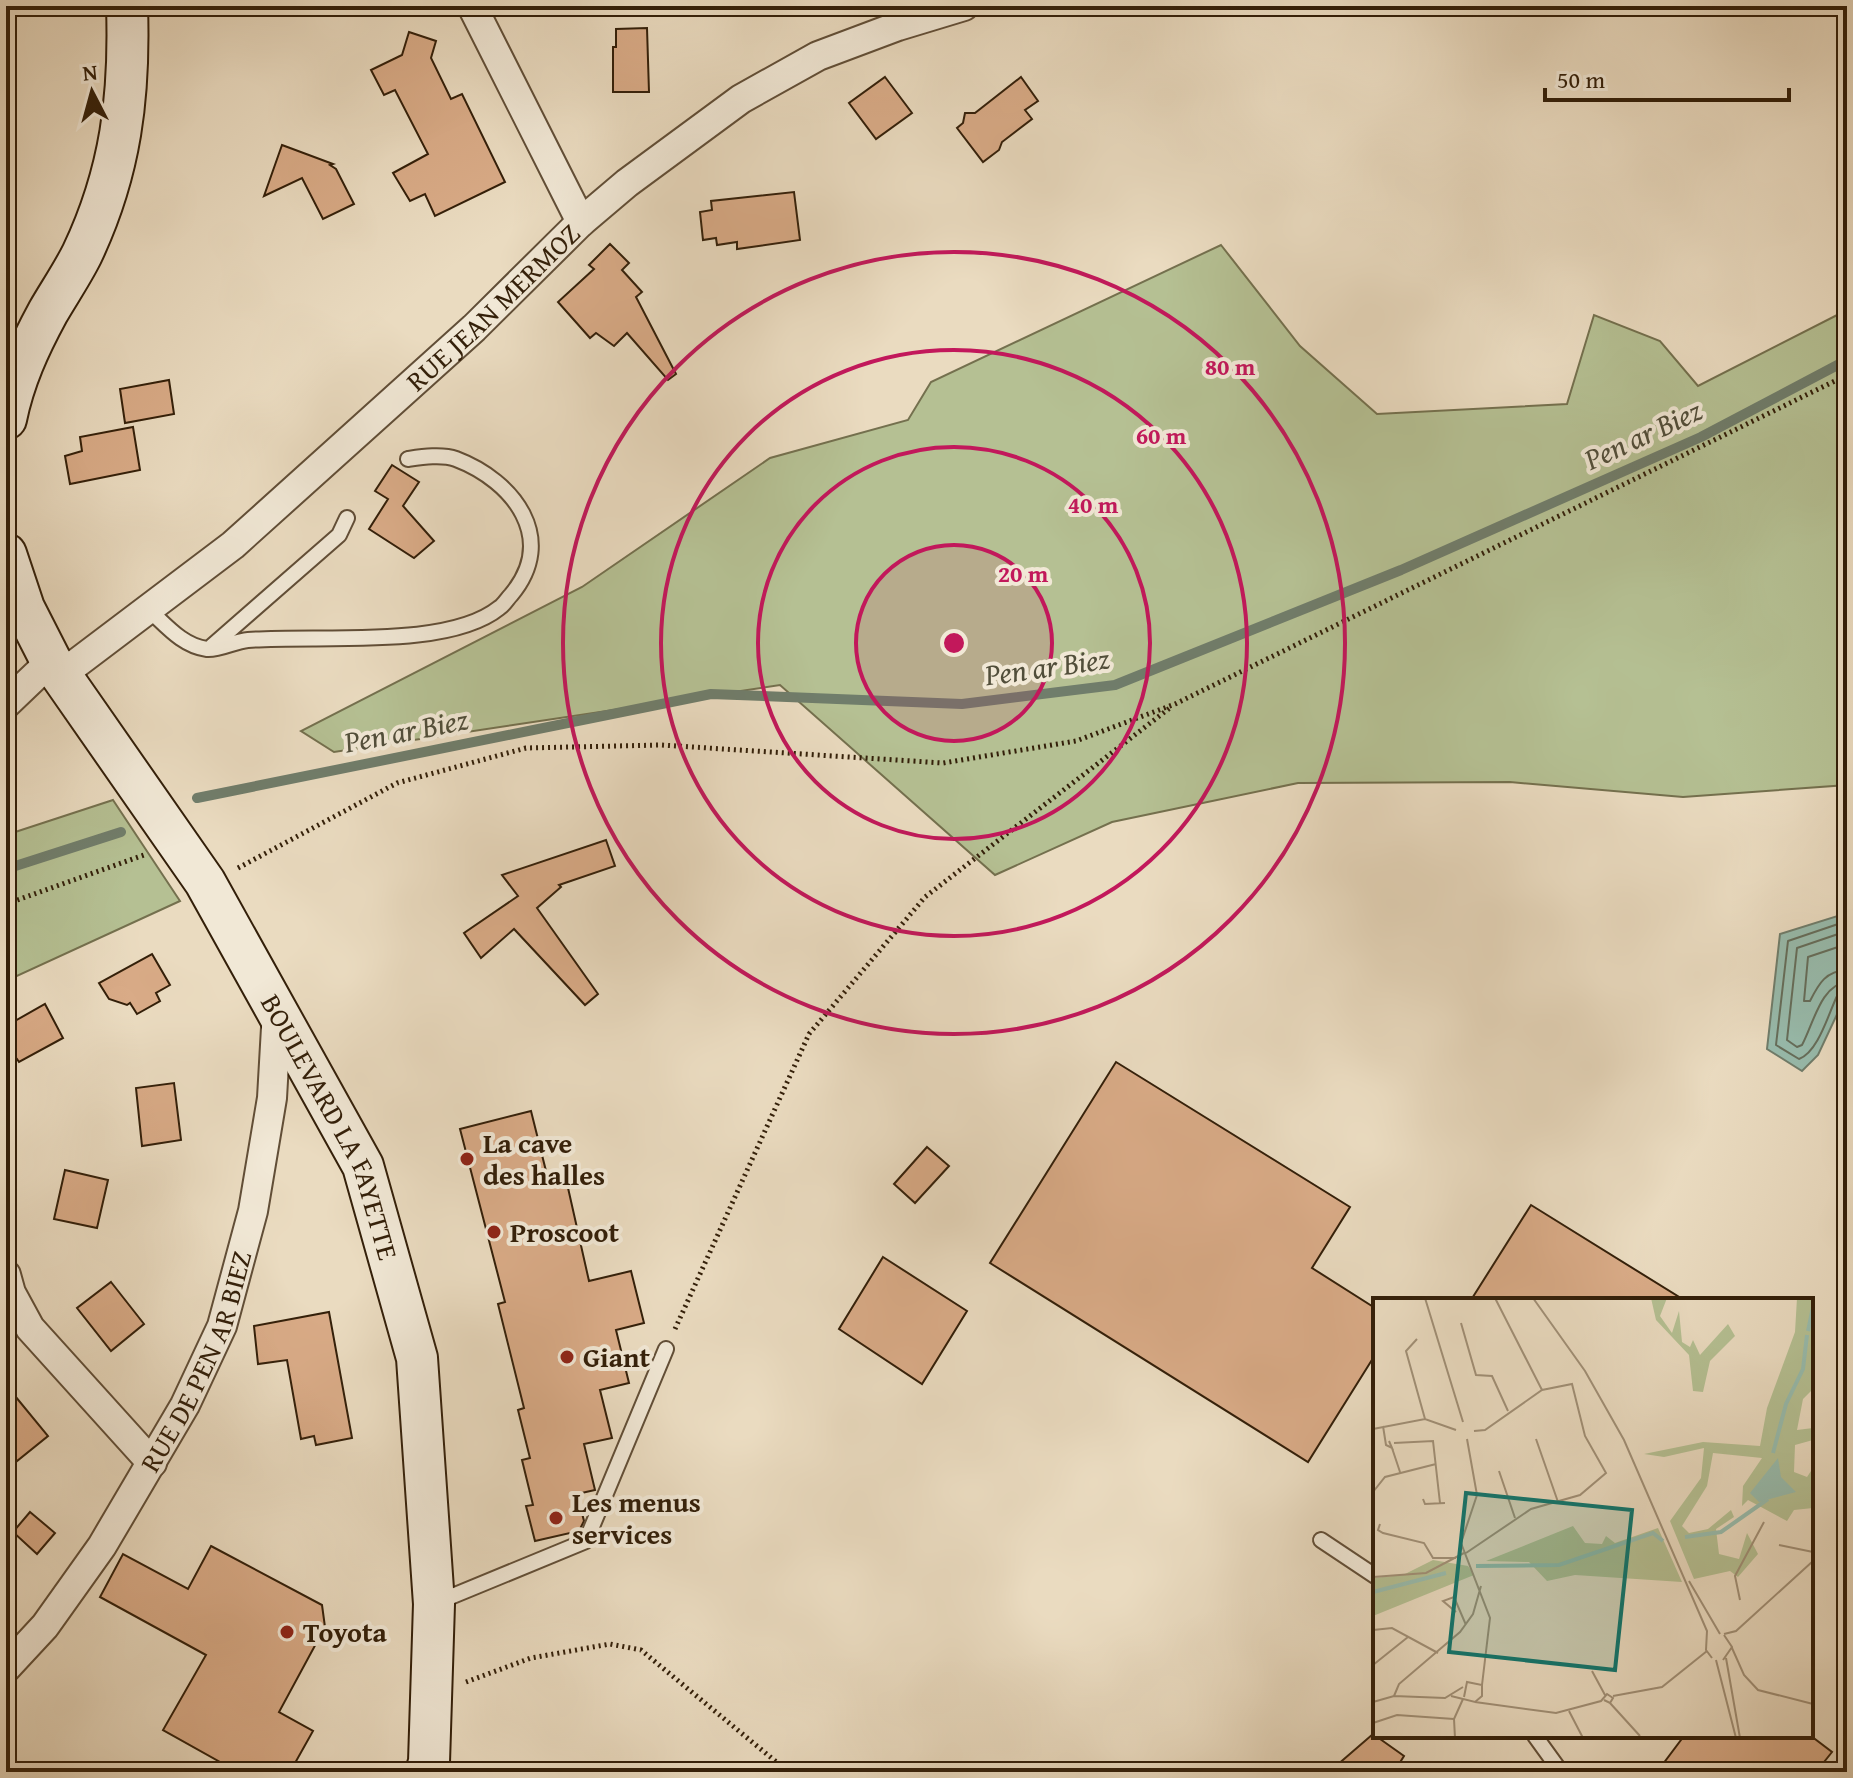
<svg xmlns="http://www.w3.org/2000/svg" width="1853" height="1778" font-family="'Gentium Book Plus',serif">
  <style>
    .green { fill: #b5c093; stroke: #74704e; stroke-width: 2 }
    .water { fill: #98bcad; stroke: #707d6b; stroke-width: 2 }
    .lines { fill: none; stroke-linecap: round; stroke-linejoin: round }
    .shore { stroke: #666e5b; stroke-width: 2 }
    .stream { stroke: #707d6b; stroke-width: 10 }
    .building { fill: #d9ab87; stroke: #331f09; stroke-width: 2 }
    .service-casing { stroke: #614e37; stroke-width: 18 }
    .minor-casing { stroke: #614e37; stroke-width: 32 }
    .secondary-casing { stroke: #331f09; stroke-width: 44 }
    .path { stroke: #331f09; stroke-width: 5; stroke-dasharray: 2 4; stroke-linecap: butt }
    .service { stroke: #f1e8d6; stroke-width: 14 }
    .minor { stroke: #f1e8d6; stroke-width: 28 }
    .secondary { stroke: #f1e8d6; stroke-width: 40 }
    .ring { fill: none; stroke: #c2185b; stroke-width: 4 }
    .poi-dot { fill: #8f2418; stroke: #f1e8d6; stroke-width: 3 }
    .labels { text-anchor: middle; stroke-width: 8; stroke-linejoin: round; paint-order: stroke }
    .street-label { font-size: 28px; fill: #331f09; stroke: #f1e8d6 }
    .poi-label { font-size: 28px; font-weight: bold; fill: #331f09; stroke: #f1e8d6; text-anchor: start }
    .water-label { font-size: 30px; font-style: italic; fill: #514e3a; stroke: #f1e8d6 }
    .inset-river { fill: none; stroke: #98bcad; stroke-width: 4 }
    .inset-road { fill: none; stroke: #a19077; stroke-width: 2 }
    .view { fill: #0f766e; fill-opacity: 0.15; stroke: #0f766e; stroke-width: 4 }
    .inset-edge { fill: none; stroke: #331f09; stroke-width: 4 }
    .centre { fill: #c2185b; stroke: #f1e8d6; stroke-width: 4 }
    .ring-label { font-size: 24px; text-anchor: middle; font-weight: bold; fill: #c2185b; stroke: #f1e8d6; stroke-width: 8; stroke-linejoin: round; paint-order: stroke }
  </style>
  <rect width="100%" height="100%" fill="#eadbc0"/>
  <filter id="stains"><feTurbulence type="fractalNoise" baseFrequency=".0025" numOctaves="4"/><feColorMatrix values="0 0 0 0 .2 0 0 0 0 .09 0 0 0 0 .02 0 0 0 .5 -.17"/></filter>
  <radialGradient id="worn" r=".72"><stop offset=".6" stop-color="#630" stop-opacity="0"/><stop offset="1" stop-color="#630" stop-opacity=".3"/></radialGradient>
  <!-- green -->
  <g class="green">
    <polygon points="1221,245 1300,346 1377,414 1567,404 1594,315 1660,341 1698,386 1847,310 1847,785 1683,797 1510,782 1298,783 1112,822 995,875 780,685 334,752 301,731 582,587 770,458 908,420 931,382"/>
    <polygon points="113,800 180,901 6,981 6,835"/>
  </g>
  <!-- water -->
  <polygon class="water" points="1847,913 1847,993 1818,1055 1802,1071 1767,1049 1780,934"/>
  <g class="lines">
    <!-- shore -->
    <g class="shore">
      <path d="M1847,921L1788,941L1776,1045L1799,1059C1818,1052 1828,1015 1837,996L1847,992"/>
      <path d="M1847,931L1797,948L1787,1040L1797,1047L1802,1045C1813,1025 1821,984 1847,982"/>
      <path d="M1847,944L1808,957L1804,1001H1810C1819,983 1826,971 1847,970"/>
    </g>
    <!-- stream -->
    <g class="stream">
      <polyline points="197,798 711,694 962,704 1115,685 1401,570 1701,437 1847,360"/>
      <polyline points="6,869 121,832"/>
    </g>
  </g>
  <!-- building -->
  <g class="building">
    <polygon points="647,28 649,92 613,92 613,47 616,47 616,29"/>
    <polygon points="409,32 436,41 431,58 451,99 462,94 505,182 435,216 425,194 410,201 393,173 428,154 395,90 384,95 371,70 402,55"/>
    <polygon points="885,77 912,113 876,139 849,103"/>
    <polygon points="1021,77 1038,101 1025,110 1032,119 1002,142 999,150 983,162 957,128 963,123 965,113 975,113"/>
    <polygon points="282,145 333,164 330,165 336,169 354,204 323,219 302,178 264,196"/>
    <polygon points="794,192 800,240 737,249 737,242 717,245 716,238 703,240 700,212 712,210 711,201"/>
    <polygon points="610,244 629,263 622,270 642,292 636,297 676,374 668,380 627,333 614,346 596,333 590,338 558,302 594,269 589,265"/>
    <polygon points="169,380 174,414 125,423 120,389"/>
    <polygon points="133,427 140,470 70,484 65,456 82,451 80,437"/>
    <polygon points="392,465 419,482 403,506 434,541 414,558 369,529 388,499 375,491"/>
    <polygon points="606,840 615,866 559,885 561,887 537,908 598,994 585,1005 514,929 481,958 464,933 518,896 502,875"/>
    <polygon points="152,954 170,985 156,993 160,1001 137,1014 130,1003 127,1005 109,999 99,983"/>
    <polygon points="45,1004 63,1038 19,1062 17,1059 6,1065 6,1026"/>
    <polygon points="1116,1062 1350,1207 1312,1268 1375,1308 1375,1355 1308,1462 990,1263"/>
    <polygon points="174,1083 181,1140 142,1146 136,1088"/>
    <polygon points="531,1111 549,1183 566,1179 589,1281 631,1271 644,1323 616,1330 629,1383 600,1390 612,1438 584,1444 595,1490 577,1494 584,1521 579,1531 535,1541 526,1506 533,1505 522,1460 530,1458 518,1410 524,1408 498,1304 505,1302 460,1129"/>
    <polygon points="927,1147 949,1166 915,1203 894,1184"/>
    <polygon points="65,1170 108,1180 97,1228 54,1219"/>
    <polygon points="1531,1205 1684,1300 1471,1300"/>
    <polygon points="883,1257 967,1311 922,1384 839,1329"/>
    <polygon points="111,1282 144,1324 111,1351 77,1308"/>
    <polygon points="329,1312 352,1438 316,1445 314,1436 301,1439 287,1360 258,1364 254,1326"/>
    <polygon points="6,1385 48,1436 17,1461 6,1448"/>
    <polygon points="30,1512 55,1533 37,1554 13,1532"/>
    <polygon points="211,1546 322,1605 325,1627 279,1712 313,1731 290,1772 238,1772 163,1730 206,1655 100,1597 123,1554 188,1589"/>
    <polygon points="1373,1734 1404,1756 1394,1772 1329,1772"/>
    <polygon points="1684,1736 1811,1736 1832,1752 1816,1772 1657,1772"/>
  </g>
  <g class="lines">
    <!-- service casing -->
    <g class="service-casing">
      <g id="service">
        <path d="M148,609C165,624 182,646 207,649C220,650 235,641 248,640C314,634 447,650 499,608C504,605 507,599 511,595C558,539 514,481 456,459C442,454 422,457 408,459"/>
        <polyline points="212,646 339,535 347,518"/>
        <polyline points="1321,1540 1375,1576"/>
        <polyline points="438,1602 586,1541 666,1349"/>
        <polyline points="1535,1736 1561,1772"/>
      </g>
    </g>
    <!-- minor casing -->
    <g class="minor-casing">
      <g id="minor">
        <polyline points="472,6 581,222"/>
        <path id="s1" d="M61,675L233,545L474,328L581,222L627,183L741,99L818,56L898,26L964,6"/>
        <polyline points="6,704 51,661"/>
        <polyline points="6,1275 11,1293 30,1328 152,1463"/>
        <path id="s2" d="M6,1668L45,1626L102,1546L185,1405L222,1326L253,1211L272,1098L277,1010"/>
      </g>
    </g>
    <!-- secondary casing -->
    <g class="secondary-casing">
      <g id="secondary">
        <path d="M6,419C14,380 29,347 48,312C59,293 72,274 82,254C121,172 130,96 127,6"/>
        <path id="s3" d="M6,554L24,608L51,661L205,882L363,1166L417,1358L434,1604L429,1762L426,1772"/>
      </g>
    </g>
    <!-- path -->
    <g class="path">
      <polyline points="238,868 397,783 526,748 661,745 943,763 1076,741 1175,704 1847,375"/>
      <polyline points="6,904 144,855"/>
      <polyline points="675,1329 809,1034 925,897 1171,707"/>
      <polyline points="466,1682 531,1658 610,1644 641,1650 786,1770 786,1772"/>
    </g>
    <!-- service -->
    <use href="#service" class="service"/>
    <!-- minor -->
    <use href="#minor" class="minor"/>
    <!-- secondary -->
    <use href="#secondary" class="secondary"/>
  </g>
  <!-- distance rings -->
  <circle cx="954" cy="643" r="98" fill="#c2185b" fill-opacity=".12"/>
  <g class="ring">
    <circle cx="954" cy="643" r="98"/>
    <circle cx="954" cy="643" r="196"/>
    <circle cx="954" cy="643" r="293"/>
    <circle cx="954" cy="643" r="391"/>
  </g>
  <!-- markers -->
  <g class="poi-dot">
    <circle cx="467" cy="1159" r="8"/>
    <circle cx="494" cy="1232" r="8"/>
    <circle cx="567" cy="1357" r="8"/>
    <circle cx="556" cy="1518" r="8"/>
    <circle cx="287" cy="1632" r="8"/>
  </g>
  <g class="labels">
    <!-- street labels -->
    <g class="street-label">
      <text dy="10" stroke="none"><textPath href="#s1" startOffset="568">RUE JEAN MERMOZ</textPath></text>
      <text dy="10" stroke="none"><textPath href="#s3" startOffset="662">BOULEVARD LA FAYETTE</textPath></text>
      <text dy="10" stroke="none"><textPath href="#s2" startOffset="364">RUE DE PEN AR BIEZ</textPath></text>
    </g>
    <!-- poi labels -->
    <g class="poi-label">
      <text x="483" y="1153">La cave<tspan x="483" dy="32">des halles</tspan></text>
      <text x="510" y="1242">Proscoot</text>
      <text x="583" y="1367">Giant</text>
      <text x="572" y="1512">Les menus<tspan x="572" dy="32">services</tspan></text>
      <text x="303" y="1642">Toyota</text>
    </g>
    <!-- water labels -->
    <g class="water-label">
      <text transform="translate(1643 435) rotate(-25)" y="10">Pen ar Biez</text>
      <text transform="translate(1047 667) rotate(-8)" y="10">Pen ar Biez</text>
      <text transform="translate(406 731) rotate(-11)" y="10">Pen ar Biez</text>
    </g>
  </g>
  <!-- overview -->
  <g transform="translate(1373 1298)">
    <rect width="440" height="440" fill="#eadbc0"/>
    <path d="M278,0H294L287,18L299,35L306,13L309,44L317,49L320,42L327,57L355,26L362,38L337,63L330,94L320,93L316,57L283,22ZM424,0H440V91L430,101L424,132L440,130V142L422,147L421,174L434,179L440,170V210L421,212L414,223L375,202L369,208L370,188L389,160L340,155L334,188L309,228L316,235L335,231L358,212L361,219L343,231L346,256L366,261L374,235L385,256L365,279L357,273L321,281L297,223L328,180L331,150L291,159L271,156L330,144L387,148L394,110L422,34ZM200,228L212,245L229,246L233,238L242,245L285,230L309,284L202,277L174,283L156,264L113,263ZM60,262L95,268L101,277L0,318V280L30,277Z" fill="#b5c093"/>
    <path d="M405,160L408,179L423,194L386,204L377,195Z" fill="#98bcad"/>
    <path class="inset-river" d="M435,33L440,9M400,155L413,106L430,71L434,37M312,239L348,234L395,201M103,268L186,267L280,235L290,243M0,294L73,275"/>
    <path class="inset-road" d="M52,0L90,124M122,0L169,92M160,0L212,73L251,142L334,333L333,352L339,360M88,25L103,77L119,78L135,113M44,41L33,53L52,121M10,128L13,147L19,150L16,143M0,131L52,121L83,132M94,141L104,197L88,245L117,320L109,387M163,141L185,204M21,145L60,143L67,205M19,150L27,174M126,173L142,220M0,194L12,179L63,166M50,201L52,206L72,205M7,226L5,232L10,235L51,245L60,260H83M406,247L440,254M93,255L158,211L207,197L233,175L212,138L199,86L169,92L112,132L101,133M0,279L53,275L91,255M316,283L347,336M367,302L362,278L391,224M83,314L70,303L81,299L93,327M0,332L19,330L65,355M351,336L363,333L440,263M359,350L371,377L385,392L440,406M353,360L367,440M343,362L363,440M350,362L359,349L351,337M0,367L35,339M219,373L232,397M21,398L26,386L87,334L100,316L108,288M78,398L102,404L109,398V387L94,384L91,399M240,398L289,389L334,353M0,404L21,398L72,400L90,389M102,404L183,415L228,403L234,396L240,400L237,405L231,402M237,405L267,438M196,413L210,440M0,425L24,417L81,421M82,440L81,421L90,401"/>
    <path class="view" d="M93,195L259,212L242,372L76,354Z"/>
    <rect width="440" height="440" class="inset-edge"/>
  </g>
  <circle cx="954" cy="643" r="12" class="centre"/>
  <g class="ring-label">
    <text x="1230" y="375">80 m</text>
    <text x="1161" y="444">60 m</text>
    <text x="1093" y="513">40 m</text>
    <text x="1023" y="582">20 m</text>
  </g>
  <!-- margin -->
  <rect width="1853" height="1778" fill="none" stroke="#eadbc0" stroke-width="32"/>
  <rect x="8" y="8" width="1837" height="1762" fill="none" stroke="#331f09" stroke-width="4"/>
  <rect x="16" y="16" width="1821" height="1746" fill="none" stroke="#331f09" stroke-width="2"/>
  <!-- north arrow -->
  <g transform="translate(92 92) rotate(354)" stroke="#f1e8d6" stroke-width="6" paint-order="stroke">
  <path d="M0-6L14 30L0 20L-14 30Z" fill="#331f09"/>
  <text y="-12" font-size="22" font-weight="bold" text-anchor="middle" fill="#331f09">N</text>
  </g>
  <!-- scale -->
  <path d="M1545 88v12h244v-12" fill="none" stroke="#331f09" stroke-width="4"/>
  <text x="1557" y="88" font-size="24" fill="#331f09" stroke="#f1e8d6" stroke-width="6" paint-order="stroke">50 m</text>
  <rect width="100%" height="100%" filter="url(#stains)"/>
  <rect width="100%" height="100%" fill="url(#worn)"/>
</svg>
